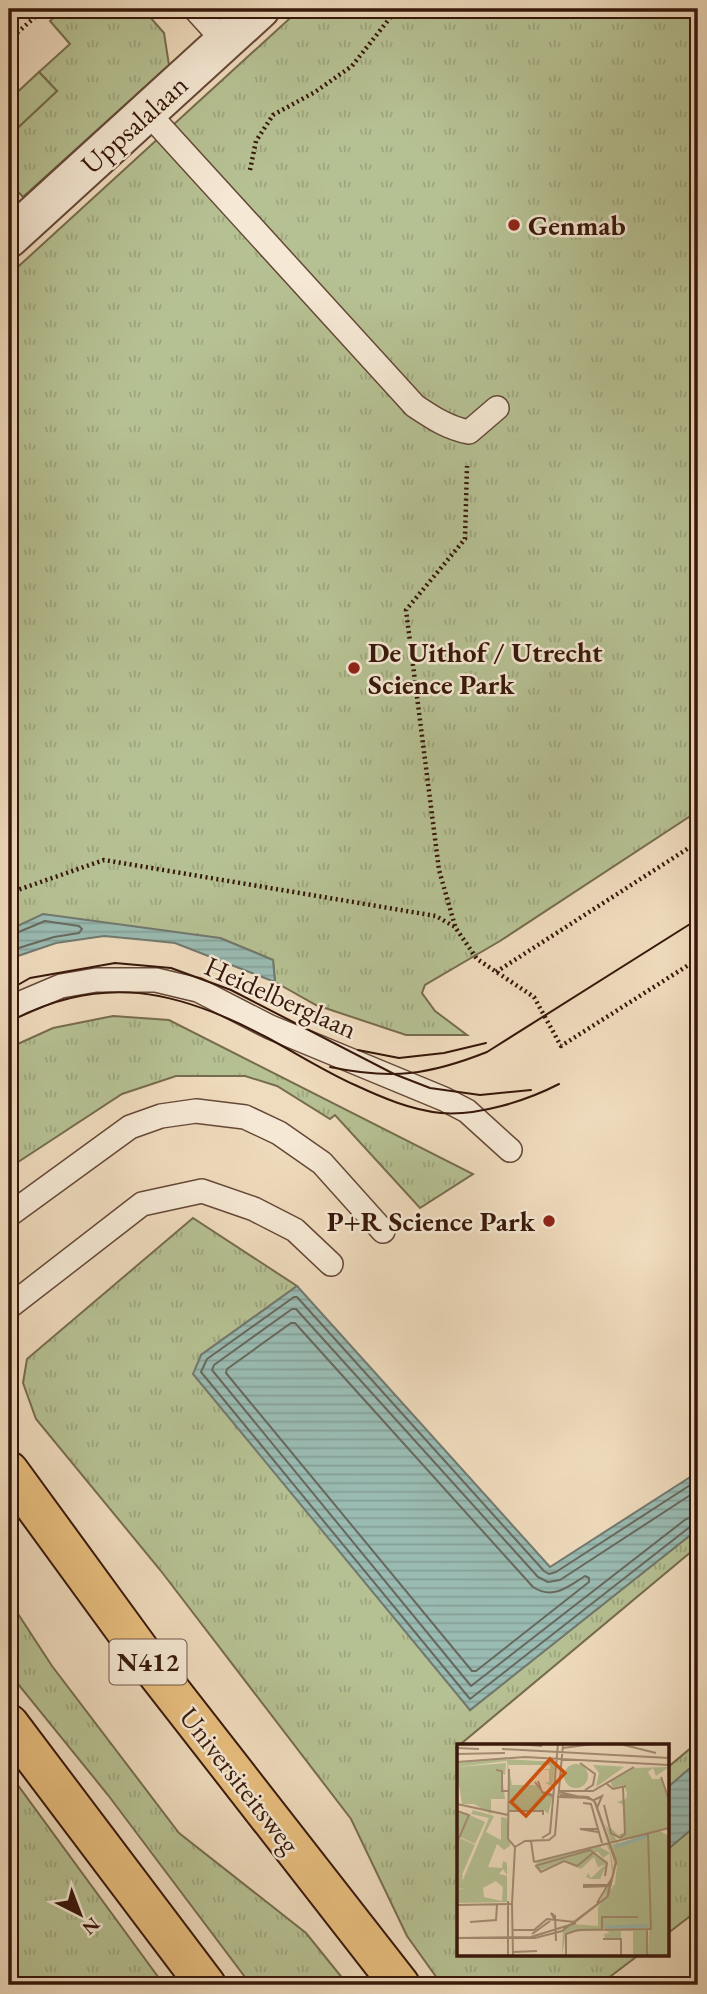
<svg xmlns="http://www.w3.org/2000/svg" width="707" height="1994" font-family="'EB Garamond',serif">
  <style>
    .grass { fill: url(#grass-tufts); stroke: #766c4e; stroke-width: 2 }
    .park { fill: #b6c193; stroke: #766c4e; stroke-width: 2 }
    .water { fill: url(#water-rules); stroke: #72796f; stroke-width: 2 }
    .lines { fill: none; stroke-linecap: round; stroke-linejoin: round }
    .shore { stroke: #68695e; stroke-width: 2 }
    .lane-casing { stroke: #654837; stroke-width: 26 }
    .street-casing { stroke: #654837; stroke-width: 42 }
    .primary-casing { stroke: #37170a; stroke-width: 42 }
    .path { stroke: #37170a; stroke-width: 4.5; stroke-dasharray: 2 3.5; stroke-linecap: butt }
    .lane { stroke: #f5e8d4; stroke-width: 23 }
    .street { stroke: #f5e8d4; stroke-width: 38 }
    .primary { stroke: #e8be7e; stroke-width: 38 }
    .tram { stroke: #37170a; stroke-width: 2 }
    .poi-dot { fill: #8f2418; stroke: #f5e8d4; stroke-width: 2.5 }
    .labels { text-anchor: middle; stroke-width: 5; stroke-linejoin: round; paint-order: stroke }
    .shield { fill: #f5e8d4; stroke: #705647; stroke-width: 2 }
    .shield-label { font-size: 26px; font-weight: bold; fill: #37170a }
    .street-label { font-size: 28px; fill: #37170a; stroke: #f5e8d4 }
    .poi-label { font-size: 28px; font-weight: bold; fill: #37170a; stroke: #f5e8d4; text-anchor: start }
    .inset-river { fill: none; stroke: #9abbb2; stroke-width: 3.5 }
    .inset-road { fill: none; stroke: #a58d75; stroke-width: 2 }
    .view { fill: #d6520c; fill-opacity: 0.15; stroke: #d6520c; stroke-width: 3.5 }
    .inset-edge { fill: none; stroke: #37170a; stroke-width: 3.5 }
  </style>
  <defs>
    <pattern id="grass-tufts" width="24" height="20" patternUnits="userSpaceOnUse" patternTransform="scale(1.75)"><rect width="24" height="20" fill="#b6c193"/><path d="M3 7l-1-3M5 7V3M7 7l1-3M15 17l-1-3M17 17v-4M19 17l1-3" fill="none" stroke="#9da57d"/></pattern>
    <pattern id="water-rules" width="6" height="5" patternUnits="userSpaceOnUse" patternTransform="scale(1.75)"><rect width="6" height="5" fill="#9abbb2"/><path d="M0 2.5h6" fill="none" stroke="#85a098"/></pattern>
  </defs>
  <rect width="100%" height="100%" fill="#efdbbd"/>
  <filter id="stains"><feTurbulence type="fractalNoise" baseFrequency=".00286" numOctaves="4"/><feColorMatrix values="0 0 0 0 .2 0 0 0 0 .09 0 0 0 0 .02 0 0 0 .5 -.17"/></filter>
  <radialGradient id="worn" r=".72"><stop offset=".6" stop-color="#630" stop-opacity="0"/><stop offset="1" stop-color="#630" stop-opacity=".3"/></radialGradient>
  <!-- grass -->
  <g class="grass">
    <polygon points="63,9 143,9 164,33 169,65 23,197 9,182 9,136 57,91 39,72 70,44 50,21"/>
    <polygon points="300,9 698,9 698,811 500,941 425,985 422,993 435,1011 467,1035 406,1035 316,1005 275,982 273,960 220,938 9,930 9,275"/>
    <polygon points="113,1016 169,1020 473,1174 420,1208 335,1115 330,1119 277,1086 245,1076 176,1076 122,1094 9,1168 9,1048 53,1028"/>
    <polygon points="193,1218 297,1286 201,1355 470,1710 698,1529 698,1546 456,1748 458,1751 458,1954 640,1954 599,1985 442,1985 407,1936 351,1819 161,1571 36,1419 23,1383 27,1359"/>
    <polygon points="9,1600 52,1666 179,1833 306,1933 348,1985 251,1985 108,1795 9,1673"/>
    <polygon points="698,1742 698,1910 667,1934 667,1768"/>
    <polygon points="9,1773 164,1985 9,1985"/>
  </g>
  <!-- park -->
  <polygon class="park" points="39,72 57,91 9,136 9,100"/>
  <!-- water -->
  <g class="water">
    <polygon points="43,914 220,938 273,960 275,982 175,943 146,940 104,936 56,943 9,959 9,930"/>
    <polygon points="297,1286 550,1567 698,1472 698,1529 470,1710 193,1374 201,1355"/>
    <polygon points="698,1761 698,1824 667,1850 667,1788"/>
  </g>
  <g class="lines">
    <!-- shore -->
    <g class="shore">
      <polyline points="9,936 45,921 79,926 82,929 79,933 54,937 9,951"/>
      <path d="M291,1323H295L533,1587C553,1600 568,1587 585,1576L589,1578V1582L476,1671H472L226,1373L227,1369Z"/>
      <polyline points="698,1480 556,1572 549,1574 544,1571 297,1297 294,1297 207,1359 201,1372 470,1699 691,1526 698,1524"/>
      <polyline points="698,1490 560,1580 548,1582 538,1577 296,1309 292,1309 214,1365 212,1370 471,1686 686,1519 698,1515"/>
    </g>
    <!-- lane casing -->
    <g class="lane-casing">
      <g id="lane">
        <polyline points="195,9 224,41"/>
        <path d="M147,112L415,406C433,418 448,428 469,432L497,408"/>
        <polyline points="9,1008 61,986 96,980 156,980 198,990 270,1027 444,1099 467,1111 510,1150"/>
        <polyline points="9,1215 130,1127 161,1116 196,1111 245,1117 279,1133 322,1163 383,1231"/>
        <polyline points="9,1307 142,1204 202,1191 254,1209 295,1230 331,1264"/>
      </g>
    </g>
    <!-- street casing -->
    <g class="street-casing">
      <polyline id="street" points="9,238 260,9"/>
    </g>
    <!-- primary casing -->
    <g class="primary-casing">
      <g id="primary">
        <polyline points="9,1471 149,1663 400,1985"/>
        <polyline points="9,1724 206,1985"/>
      </g>
    </g>
    <!-- path -->
    <g class="path">
      <polyline points="9,40 44,9"/>
      <polyline points="250,170 256,141 273,115 315,92 352,66 397,9"/>
      <polyline points="9,893 104,860 436,916 455,927 477,959 534,997 561,1046 698,959"/>
      <polyline points="455,926 439,870 406,610 465,539 467,466"/>
      <polyline points="496,972 698,842"/>
    </g>
    <!-- lane -->
    <use href="#lane" class="lane"/>
    <!-- street -->
    <use href="#street" class="street"/>
    <!-- primary -->
    <use href="#primary" class="primary"/>
    <!-- tram -->
    <g class="tram">
      <polyline points="9,990 30,978 115,963 171,968 231,990 394,1074 430,1088 480,1095 531,1090"/>
      <path d="M9,1022C101,972 178,990 266,1037C296,1053 324,1071 355,1085C383,1098 411,1110 441,1113C478,1116 526,1101 559,1084"/>
      <polyline points="358,1050 399,1058 444,1053 486,1043"/>
      <path d="M330,1067C392,1080 429,1075 487,1052L698,919"/>
    </g>
  </g>
  <!-- markers -->
  <g class="poi-dot">
    <circle cx="514" cy="225" r="7"/>
    <circle cx="354" cy="668" r="7"/>
    <circle cx="549" cy="1221" r="7"/>
  </g>
  <g class="labels">
    <!-- shield labels -->
    <rect class="shield" x="109.5" y="1639.5" width="77" height="45" rx="5"/>
    <g class="shield-label">
      <text x="148" y="1671">N412</text>
    </g>
    <!-- street labels -->
    <g class="street-label">
      <text transform="translate(134 124) rotate(-42)" y="10">Uppsalalaan</text>
      <text transform="translate(281 997) rotate(24)" y="10">Heidelberglaan</text>
      <text transform="translate(240 1780) rotate(52)" y="10">Universiteitsweg</text>
    </g>
    <!-- poi labels -->
    <g class="poi-label">
      <text x="528" y="235">Genmab</text>
      <text x="368" y="662">De Uithof / Utrecht<tspan x="368" dy="32">Science Park</tspan></text>
      <text x="535" y="1231" text-anchor="end">P+R Science Park</text>
    </g>
  </g>
  <!-- overview -->
  <g transform="translate(457 1744)">
    <rect width="212" height="212" fill="#efdbbd"/>
    <path d="M45,15L99,18L95,42L88,39L92,38V26L76,25H93V21H51L55,41H79L86,51L96,52L91,70L87,66H53L50,17L0,23V19ZM212,23L199,32L196,24L191,28L195,35H204L212,58V84L203,87L212,92V212L191,211L192,185L146,184V173L180,172H145V185L109,189L105,212L106,184L116,180L141,182V163L158,140L160,122L155,101L161,98H154L148,80L162,99L178,94L166,96L154,88V84L161,91L168,88L167,61L160,58L169,55L170,49L167,41L156,44L153,37L174,24ZM16,66L37,72L29,88L44,96V73L50,74L53,102L47,106L40,100L31,123L45,124L46,117L50,119V131L46,125L42,130L50,132V158L0,159V146L7,144L0,145V131H6L5,138L32,74L14,70ZM39,137L46,143L45,157L27,153L26,144ZM147,100L143,103L153,109L150,102L153,101L156,110L158,126L154,143L142,160L156,133L158,124L154,105H152L154,110L155,116L156,124L155,129L153,109L146,114L141,108H138L150,120L143,135H134L129,133L131,129L134,134L149,120L141,123L137,113L124,125L107,117L84,126L79,122L80,117ZM148,186H189V212H176V187H164V195H148L147,190L153,189Z" fill="#b6c193" fill-rule="evenodd"/>
    <path d="M49,19L48,31L39,26L0,29V23ZM107 32a12 12 0 1 1 24 0a12 12 0 1 1-24 0ZM136,21L158,22L167,23L139,43L142,29Z" fill="#b6c193"/>
    <path d="M44,24L48,55H34V70L17,60H5L0,29ZM13,71L28,78L18,100L3,93ZM26,95L39,101L29,124L16,118Z" fill="#b6c193"/>
    <path d="M0,66L12,70L3,94L18,101L0,142Z" fill="#b6c193"/>
    <path class="inset-river" d="M158,103L190,92M148,183L191,182"/>
    <path class="inset-road" d="M61,0L85,2M163,0L199,9M0,4L22,5M106,4L136,0M45,5L212,14M0,10L48,9M0,18L68,13L212,21M123,19L138,30L136,41L128,46M52,25L51,95L58,103M39,26L45,27V47H51M204,33L212,56M81,37L85,48L96,51M78,38L86,49L96,52M150,40L156,45L169,42M102,47H136L177,23M102,48L137,56L159,119L150,153L118,178M100,53L133,54M137,56L145,52L140,64M126,59L134,60L141,85M0,60L51,71M147,61L154,89L163,94M0,67L12,71L2,94M51,67H86V71M141,88L123,85H141L145,99M85,94L93,89L101,0M163,94L168,90L166,43M74,97L77,118M77,118L212,84M78,122L133,106L150,119L148,132M79,122L84,128L107,117L120,122L136,109M0,123L1,93M127,141H151L152,142L127,143ZM51,157V212M140,159L155,134M55,160L56,212M0,161L55,160L58,103L68,97L92,96L98,91L106,0M98,176L94,169L98,172L99,197M13,178L39,176L40,161M190,185V212M56,186H77L90,175L118,178M145,186V173H181M75,190L93,177M0,194L74,193L119,179M0,194H78L105,187L151,152L159,117L138,58L131,53L103,51M146,195H164V212M56,208L80,207M109,212V190L121,186L194,185L191,90"/>
    <path class="view" d="M93,15L108,29L69,72L54,58Z"/>
    <rect width="212" height="212" class="inset-edge"/>
  </g>
  <!-- margin -->
  <rect width="707" height="1994" fill="none" stroke="#efdbbd" stroke-width="35"/>
  <rect x="10" y="10" width="686" height="1973" fill="none" stroke="#37170a" stroke-width="3.5"/>
  <rect x="18" y="18" width="672" height="1959" fill="none" stroke="#37170a" stroke-width="2"/>
  <!-- north arrow -->
  <g transform="translate(80 1914) rotate(138)" stroke="#f5e8d4" stroke-width="5" paint-order="stroke">
  <path d="M0-5L12 26L0 18L-12 26Z" fill="#37170a"/>
  <text y="-10" font-size="19" font-weight="bold" text-anchor="middle" fill="#37170a">N</text>
  </g>
  <rect width="100%" height="100%" filter="url(#stains)"/>
  <rect width="100%" height="100%" fill="url(#worn)"/>
</svg>
